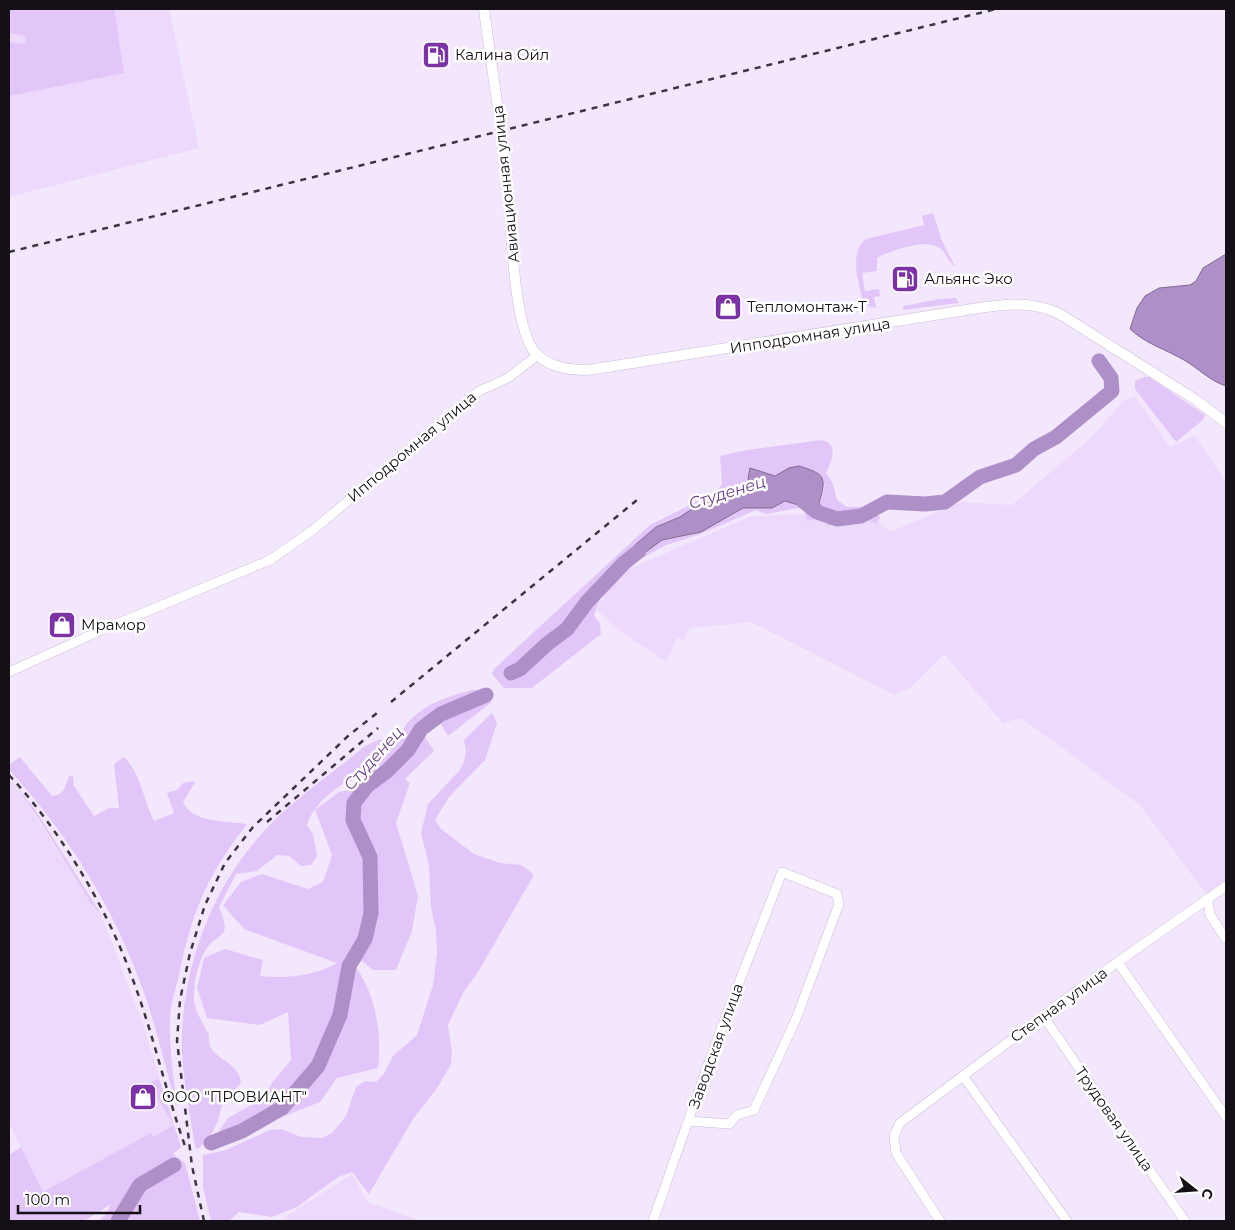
<svg xmlns="http://www.w3.org/2000/svg" width="1235" height="1230" font-family="Montserrat,sans-serif">
  <style>
    .built { fill: #ecd9fb }
    .green { fill: #e3c6f9; fill-rule: evenodd }
    .water { fill: #af8fc7; stroke: #816992 }
    .lines { fill: none; stroke-linecap: round; stroke-linejoin: round }
    .river { stroke: #af8fc7; stroke-width: 15 }
    .minor-casing { stroke: #cbbcd7; stroke-width: 10 }
    .major-casing { stroke: #cbbcd7; stroke-width: 11 }
    .minor { stroke: #fff; stroke-width: 9 }
    .major { stroke: #fff; stroke-width: 10 }
    .rail { stroke: #3c3540; stroke-width: 2.5; stroke-dasharray: 6 6; stroke-linecap: butt }
    .labels { text-anchor: middle; stroke-width: 5; stroke-linejoin: round; paint-order: stroke }
    .poi-label { font-size: 15px; fill: #150f18; stroke: #fff; text-anchor: start }
    .street-label { font-size: 15px; fill: #150f18; stroke: #fff }
    .water-label { font-size: 16px; font-style: italic; fill: #6a4186; stroke: #fff }
  </style>
  <rect width="100%" height="100%" fill="#f3e7fd"/>
  <!-- built -->
  <g class="built">
    <polygon points="9,9 169,9 199,148 9,197"/>
    <polygon points="1135,396 1170,447 1195,436 1226,482 1226,880 1207,895 1140,805 1021,718 1003,723 944,654 910,688 895,695 751,622 690,628 684,640 677,638 666,662 623,633 596,609 618,574 749,517 865,510 890,532 961,502 1012,505 1093,436 1123,401"/>
    <polygon points="9,780 28,804 92,905 101,914 143,1024 181,1147 109,1205 84,1221 43,1192 9,1123"/>
    <polygon points="352,1174 368,1202 421,1221 284,1221 282,1219"/>
  </g>
  <!-- green -->
  <g class="green">
    <polygon points="9,9 114,9 124,73 9,96 9,42 25,44 26,36 9,33"/>
    <path d="M933,213L942,241L955,266C950,264 947,256 943,251C929,236 896,250 880,256L877,258V271L862,273L865,291L879,289L880,296L874,297L876,308L868,306L867,301L863,302C859,283 848,253 866,239L924,225L922,216Z"/>
    <polygon points="956,298 959,303 902,310 904,306 939,299"/>
    <polygon points="1144,377 1149,377 1205,415 1203,420 1176,442 1135,389 1135,381"/>
    <path d="M822,440C840,444 831,462 826,473L833,484L837,500L847,507H871L880,517L877,524L865,519H852L827,526L824,517L807,521L804,507L766,514L756,510L698,535L666,545L617,572L600,599L594,615L600,624L601,634L532,688H504L492,674L494,669L650,525L716,492L722,484L720,456L747,450ZM789,468L825,485L817,512L785,501L772,508H743L695,534L662,540L632,562L656,527L680,517L698,505L744,495L765,472L775,476Z"/>
    <path d="M472,690H481L492,702L448,736L440,723L424,735L434,751L405,779L410,783L396,823L418,896L412,931L396,970H373L362,961L355,966C376,995 382,1033 378,1068L337,1078L320,1102L274,1120L238,1141L211,1143L228,1118L264,1098L272,1083L291,1060L288,1012L260,1025L207,1018L197,988L204,958L225,949L263,960L260,976C286,979 314,976 337,963L244,929L223,905L241,882L262,874L308,889L323,882L332,855L315,810L339,792L367,786L375,780C351,769 313,803 307,825L313,834L317,856L311,865L301,866L289,856L277,855L257,871L236,874L219,907C233,941 219,929 205,951C198,963 193,986 194,999C194,1010 204,1025 209,1035C205,1059 238,1059 241,1081L239,1086L223,1099C219,1121 215,1134 198,1149L195,1147C190,1113 180,1065 182,1031C186,956 215,883 266,829C295,798 333,773 365,746L380,739L391,744C401,738 402,728 410,720C427,703 449,696 472,690Z"/>
    <polygon points="492,713 497,723 485,760 449,797 435,820 441,829 474,854 500,863 522,865 534,875 478,972 463,993 448,1025 452,1053 451,1064 438,1087 413,1119 369,1194 352,1172 338,1177 297,1207 272,1217 239,1212 229,1221 211,1221 203,1187 203,1155 226,1150 270,1130 281,1129 301,1137 322,1138 332,1133 346,1116 356,1087 365,1081 376,1082 384,1074 393,1056 417,1035 433,985 437,952 436,930 431,908 429,865 421,833 428,804 459,771 464,762 466,752 464,740"/>
    <path d="M20,757L52,796C65,795 65,785 69,776H73L74,786L94,816L109,808H119L114,764L124,757C140,772 144,801 154,821L174,813L167,793L177,790L183,783L194,781V784L183,802C192,823 226,821 247,824C207,875 192,912 179,975C176,989 170,1005 170,1020C169,1049 174,1078 177,1107C165,1068 157,1028 143,990C114,908 68,834 9,770V765Z"/>
    <polygon points="9,777 36,811 101,914 92,905 39,819"/>
    <polygon points="159,1079 181,1147 173,1154 185,1163 200,1221 97,1221 106,1215 111,1204 84,1221 9,1221 9,1155 21,1147 43,1192 151,1133 153,1137 174,1125 148,1083"/>
  </g>
  <!-- water -->
  <g class="water">
    <path d="M1226,254V386C1210,381 1198,368 1184,360C1165,349 1146,344 1130,329L1137,308L1145,296L1159,288L1190,285L1196,281L1203,268Z"/>
    <path d="M799,466C825,474 827,477 819,503L822,508L821,512L785,501L772,508H743L701,532L662,540L632,562L624,563L635,545L656,527L680,517L698,505L744,495L752,488L748,479L750,468L775,476L789,468Z"/>
  </g>
  <g class="lines">
    <!-- river -->
    <g class="river">
      <polyline points="803,501 817,512 837,519 861,516 887,502 925,504 945,502 980,477 1016,465 1034,449 1056,437 1112,391 1111,378 1099,361"/>
      <polyline points="511,673 520,669 547,644 567,629 587,602 624,563 639,551"/>
      <polyline points="211,1143 242,1131 282,1108 318,1066 340,1015 349,966 365,939 371,913 370,857 353,820 354,803 367,786 387,771 408,750 421,729 441,714 486,695"/>
      <polyline points="118,1221 140,1185 174,1165"/>
    </g>
    <!-- minor casing -->
    <g class="minor-casing">
      <g id="minor">
        <polyline points="9,672 102,630 270,560 313,530 479,391 508,378 538,355"/>
        <polyline points="1208,901 1210,915 1226,939"/>
        <polyline points="1119,964 1226,1117"/>
        <polyline points="1043,1016 1185,1221"/>
        <polyline points="963,1076 1067,1221"/>
        <path d="M653,1221C673,1164 693,1106 714,1049C735,990 760,931 782,872L837,894L839,904L796,1019L754,1110L737,1115L729,1124L688,1121"/>
        <polyline points="940,1221 896,1153 894,1136 900,1123 1078,990 1226,886"/>
      </g>
    </g>
    <!-- major casing -->
    <g class="major-casing">
      <path id="major" d="M484,9C491,64 500,119 507,174C511,215 512,319 533,350C546,368 575,372 595,369L966,310C999,305 1029,299 1060,314L1196,400L1226,423"/>
    </g>
    <!-- minor -->
    <use href="#minor" class="minor"/>
    <!-- major -->
    <use href="#major" class="major"/>
    <!-- rail -->
    <g class="rail">
      <polyline points="9,252 996,9"/>
      <polyline points="391,702 637,500"/>
      <path d="M9,775C57,826 106,906 130,972C152,1029 165,1089 185,1146"/>
      <polyline points="267,822 378,728"/>
      <polyline points="204,1221 192,1166 177,1041 180,1000 190,953 205,905 225,863 253,827 348,736 377,713"/>
    </g>
  </g>
  <!-- icons -->
  <defs>
    <g id="fuel-square" transform="scale(1.4375)"><rect x="-9" y="-9" width="18" height="18" rx="4" fill="#7a32a5" stroke="#fff"/><path d="M-5.5-6h7V0h2V4h1.3V-2.5L3-4.5l.8-.8L6-3V5H2.5V1h-1V6h-7ZM-4.2-4.7v3.2H.2V-4.7Z" fill="#fff"/></g>
    <g id="shop-square" transform="scale(1.4375)"><rect x="-9" y="-9" width="18" height="18" rx="4" fill="#7a32a5" stroke="#fff"/><path d="M-5-2.5h2.3a2.7 3.5 0 0 1 5.4 0H5L5.5 6h-11ZM-1.5-2.5h3a1.5 2.3 0 0 0-3 0Z" fill="#fff"/></g>
  </defs>
  <g fill-rule="evenodd">
    <use href="#fuel-square" x="436" y="55"/>
    <use href="#fuel-square" x="905" y="279"/>
    <use href="#shop-square" x="728" y="307"/>
    <use href="#shop-square" x="62" y="625"/>
    <use href="#shop-square" x="143" y="1097"/>
  </g>
  <g class="labels">
    <!-- poi labels -->
    <g class="poi-label">
      <text x="455" y="60">Калина Ойл</text>
      <text x="924" y="284">Альянс Эко</text>
      <text x="747" y="312">Тепломонтаж-Т</text>
      <text x="81" y="630">Мрамор</text>
      <text x="162" y="1102">ООО "ПРОВИАНТ"</text>
    </g>
    <!-- street labels -->
    <g class="street-label">
      <text transform="translate(506 184) rotate(-96)" y="5">Авиационная улица</text>
      <text transform="translate(810 336) rotate(-9)" y="5">Ипподромная улица</text>
      <text transform="translate(412 447) rotate(-40)" y="5">Ипподромная улица</text>
      <text transform="translate(1059 1005) rotate(-36)" y="5">Степная улица</text>
      <text transform="translate(716 1046) rotate(-70)" y="5">Заводская улица</text>
      <text transform="translate(1114 1119) rotate(55)" y="5">Трудовая улица</text>
    </g>
    <!-- water labels -->
    <g class="water-label">
      <text transform="translate(727 492) rotate(-17)" y="6">Студенец</text>
      <text transform="translate(373 758) rotate(-48)" y="6">Студенец</text>
    </g>
  </g>
  <!-- border -->
  <rect width="1235" height="1230" fill="none" stroke="#150f18" stroke-width="20"/>
  <!-- north arrow -->
  <g transform="translate(1195 1190) rotate(107)" stroke="#ffffff" stroke-width="4" paint-order="stroke">
  <path d="M0-4L9 19L0 12L-9 19Z" fill="#150f18"/>
  <text y="-8" font-size="14" font-weight="bold" text-anchor="middle" fill="#150f18">С</text>
  </g>
  <!-- scale -->
  <path d="M18 1205v8h122v-8" fill="none" stroke="#150f18" stroke-width="2.5"/>
  <text x="25" y="1205" font-size="15" fill="#150f18" stroke="#ffffff" stroke-width="4" paint-order="stroke">100 m</text>
</svg>
